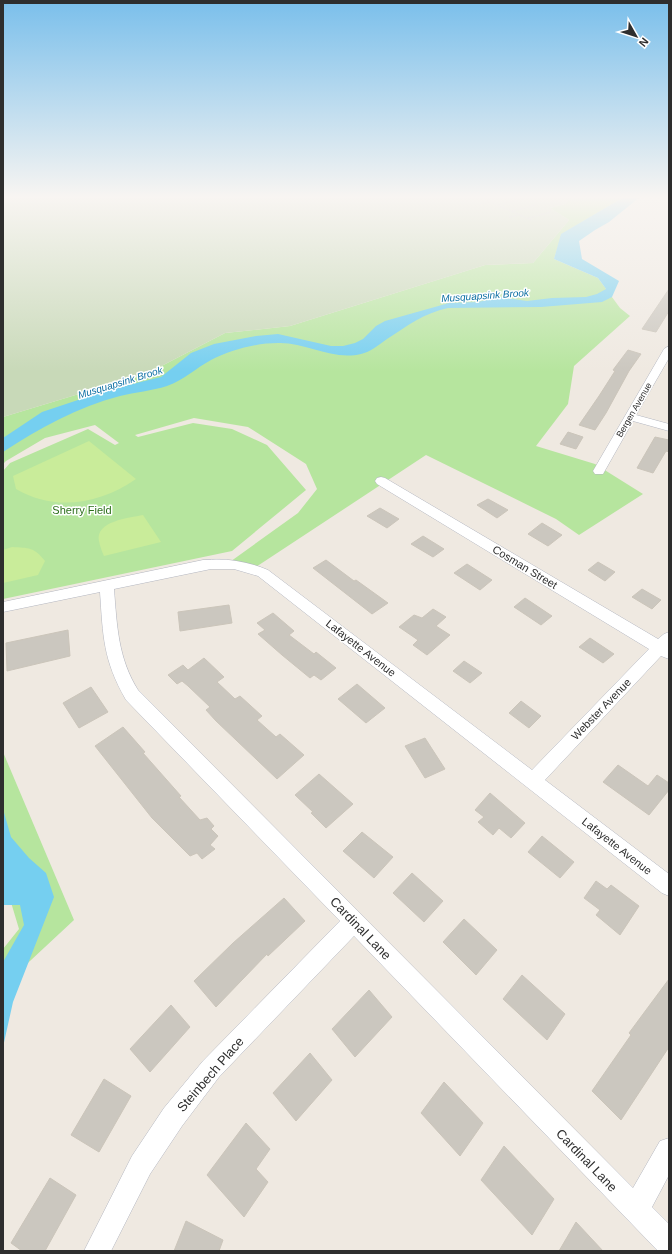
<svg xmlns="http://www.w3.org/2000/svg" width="672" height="1254" font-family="Arial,sans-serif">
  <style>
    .green { fill: #b6e59e }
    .cemetery { fill: #c8d9b8 }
    .pitch { fill: #c9ec9a }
    .water { fill: #75cff0 }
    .building { fill: #cbc7bf; stroke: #cbc5ba }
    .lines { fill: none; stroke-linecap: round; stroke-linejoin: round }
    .minor-casing { stroke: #b4b7c1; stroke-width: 1 }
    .path { stroke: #c9c9c9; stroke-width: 1.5; stroke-dasharray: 1.5 1; stroke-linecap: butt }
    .minor { fill: #fff; fill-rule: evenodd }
    .labels { text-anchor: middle; stroke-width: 3; stroke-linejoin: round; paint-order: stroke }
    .far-street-label { font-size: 9px; fill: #2e2e2e; stroke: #fff }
    .far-water-label { font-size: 10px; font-style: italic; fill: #0d6fa3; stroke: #fff }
    .park-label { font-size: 11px; fill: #2c6e1b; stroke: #fff }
    .street-label { font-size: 11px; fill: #2e2e2e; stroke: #fff }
    .near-street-label { font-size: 13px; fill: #2e2e2e; stroke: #fff }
  </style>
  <rect width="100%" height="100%" fill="#efe9e1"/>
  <!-- green -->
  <g class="green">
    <polygon points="571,197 624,197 562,234 554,259 598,278 620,308 630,316 574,366 568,404 536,446 595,464 643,494 579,535 556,519 426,455 253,569 227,564 298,513 317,489 306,464 248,427 194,418 135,435 138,437 193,423 232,429 267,445 306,490 232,551 3,599 3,471 10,463 88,429 115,445 119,443 95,425 45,438 6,461 3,464 3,417 148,373 225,333 290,326 485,265 533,263 569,220 550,208 565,204"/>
    <polygon points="3,752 74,920 16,974 3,1018 3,949 19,929 7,889 3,883"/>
  </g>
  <!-- cemetery -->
  <polygon class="cemetery" points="3,197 571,197 565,204 550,208 569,220 533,263 485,265 290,326 225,333 148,373 3,417"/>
  <!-- pitch -->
  <g class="pitch">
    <path d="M89,441L136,479C100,504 55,512 16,489L13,476Z"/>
    <path d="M143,515L161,542L104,556C102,552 100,546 99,541C95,521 129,518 143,515Z"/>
    <path d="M12,547C29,548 34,547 45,561L38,575L3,583V550Z"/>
  </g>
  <!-- water -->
  <g class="water">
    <path d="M624,197H640L609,222L595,230L579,241L582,259L619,281L612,297L602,302L541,307L448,308C424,313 407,326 387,339C379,345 370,352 361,354C332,361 306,342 278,343C256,343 230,350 211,360C196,368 184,380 167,386C152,391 135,392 120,396C78,407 39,428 3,452V438L42,412L108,390L161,377L191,353L214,344L256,336L278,334L331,346H343L355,343L363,339L376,326L385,321L449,303L478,302L500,297L527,301L552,298L586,297L597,294L606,289L598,278L554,259L561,234Z"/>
    <polygon points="3,809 11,837 29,858 46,873 54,897 13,1002 3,1047 3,962 24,925 20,905 3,905"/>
  </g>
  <!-- building -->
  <g class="building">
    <polygon points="669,289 669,311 656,332 642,329"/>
    <polygon points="628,350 641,354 629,371 606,413 595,430 579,425 599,396 615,371 613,370"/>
    <polygon points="568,432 583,437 576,449 560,444"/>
    <polygon points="655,437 669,440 669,452 666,451 653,473 637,468"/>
    <polygon points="488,499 508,510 497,518 477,505"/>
    <polygon points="380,508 399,519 387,528 367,516"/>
    <polygon points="542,523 562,535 548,546 528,534"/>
    <polygon points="423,536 444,549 433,557 411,544"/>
    <polygon points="326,560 354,581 356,580 388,603 372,614 313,568"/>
    <polygon points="598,562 615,572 605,581 588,570"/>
    <polygon points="467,564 492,580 480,590 454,573"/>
    <polygon points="642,589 661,600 652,609 632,597"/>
    <polygon points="525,598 552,616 541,625 514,607"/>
    <polygon points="229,605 232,623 180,631 178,612"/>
    <polygon points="433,609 446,617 436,626 450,635 427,655 413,645 418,640 399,627 414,615 422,618"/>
    <polygon points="273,613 294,631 289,635 314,654 316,652 336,668 321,680 314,675 310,678 282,655 258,634 265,630 257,623"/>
    <polygon points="68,630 70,656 7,671 6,643"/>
    <polygon points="590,638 614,654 603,663 579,647"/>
    <polygon points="204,658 224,677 217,682 235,699 240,696 262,716 257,720 276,737 280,734 304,755 277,779 216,721 206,710 210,707 188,686 182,681 177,684 168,675 183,665 188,670"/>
    <polygon points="464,661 482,673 470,683 453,671"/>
    <polygon points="357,684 385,708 366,723 338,699"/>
    <polygon points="91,687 108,712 79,728 63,703"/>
    <polygon points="521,701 541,716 529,728 509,713"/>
    <polygon points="123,727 145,752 143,753 181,796 179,797 200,820 207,818 214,826 211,829 218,836 210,845 215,849 202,859 197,853 190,856 152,818 95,746"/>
    <polygon points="425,738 445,769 425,778 405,746"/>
    <polygon points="618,765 648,786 657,775 669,783 669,790 649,815 603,782"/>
    <polygon points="319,774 353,804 326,828 311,813 313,812 295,795"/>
    <polygon points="490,793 525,823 511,838 499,828 493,835 478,822 484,817 475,810"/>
    <polygon points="362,832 393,857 374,878 343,851"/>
    <polygon points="542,836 574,862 560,878 528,852"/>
    <polygon points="412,873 443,901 424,922 393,893"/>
    <polygon points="596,881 607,889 611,885 639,906 620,935 596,915 600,910 584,898"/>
    <polygon points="284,898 305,921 268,956 267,954 216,1007 194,981 233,943"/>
    <polygon points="464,919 497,950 476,975 443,942"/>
    <polygon points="522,975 565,1014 547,1040 503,999"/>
    <polygon points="669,979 669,1047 621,1120 592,1091 631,1035 629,1033"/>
    <polygon points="369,990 392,1017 355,1057 332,1029"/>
    <polygon points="171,1005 190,1027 150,1072 130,1049"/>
    <polygon points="310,1053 332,1080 296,1121 273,1093"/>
    <polygon points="104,1079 131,1096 99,1152 71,1135"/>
    <polygon points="444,1082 483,1123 460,1156 421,1113"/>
    <polygon points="246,1123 270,1149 256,1169 268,1182 244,1217 207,1175"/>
    <polygon points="504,1146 554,1199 532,1235 481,1180"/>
    <polygon points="50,1178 76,1195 45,1251 22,1251 11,1243"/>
    <polygon points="186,1221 223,1240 219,1251 174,1251"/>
    <polygon points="576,1222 603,1251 559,1251"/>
  </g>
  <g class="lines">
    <!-- minor casing -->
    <g class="minor-casing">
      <g id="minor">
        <polygon points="669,346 669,358 636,415 669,424 669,431 633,421 603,474 595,474 593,471 664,349"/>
        <path d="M381,477L385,478L658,639L664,634L669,632V659L661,656L545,780L669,874V896L662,893L258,576L234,569H211L114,589C117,626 118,658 138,690L633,1188L660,1141L669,1138V1175L652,1207L669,1224V1251H658L354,936L219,1077L182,1126L150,1174L111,1251H84L132,1156L164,1108L203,1061L340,921L126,700C103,660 103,636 100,592L3,612V602L203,560C226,558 247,561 268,570L532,770L649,649L377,484L375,481L377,478Z"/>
      </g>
    </g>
    <!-- path -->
    <g class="path">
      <polyline points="487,197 482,198 531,220"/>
      <polyline points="532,197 535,197"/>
      <polyline points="480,204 489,202"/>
      <polyline points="499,205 525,198"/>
      <polyline points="512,211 536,205"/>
      <polyline points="509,217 519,215"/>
      <polyline points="529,218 551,212"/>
    </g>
    <!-- minor -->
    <use href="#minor" class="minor"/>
  </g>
  <!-- sky -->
  <linearGradient id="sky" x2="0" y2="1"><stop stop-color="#7abfeb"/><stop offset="0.53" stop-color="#f8f5f2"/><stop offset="1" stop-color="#f8f5f2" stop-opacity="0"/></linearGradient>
  <rect width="672" height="372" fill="url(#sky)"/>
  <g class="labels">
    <!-- far-street labels -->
    <g class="far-street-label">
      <text transform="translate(634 410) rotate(-60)" y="3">Bergen Avenue</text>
    </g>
    <!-- far-water labels -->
    <g class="far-water-label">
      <text transform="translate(485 295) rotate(-4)" y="4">Musquapsink Brook</text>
      <text transform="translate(120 382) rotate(-17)" y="4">Musquapsink Brook</text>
    </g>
    <!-- park labels -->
    <g class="park-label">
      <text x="82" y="514">Sherry Field</text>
    </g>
    <!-- street labels -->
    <g class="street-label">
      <text transform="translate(525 567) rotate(31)" y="4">Cosman Street</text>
      <text transform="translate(361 648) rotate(38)" y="4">Lafayette Avenue</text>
      <text transform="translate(601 709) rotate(-46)" y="4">Webster Avenue</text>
      <text transform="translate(617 846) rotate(38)" y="4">Lafayette Avenue</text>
    </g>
    <!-- near-street labels -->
    <g class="near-street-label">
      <text transform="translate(361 928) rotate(46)" y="5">Cardinal Lane</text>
      <text transform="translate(210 1074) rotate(-49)" y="5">Steinbech Place</text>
      <text transform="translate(587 1160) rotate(46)" y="5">Cardinal Lane</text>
    </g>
  </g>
  <!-- border -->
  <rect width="672" height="1254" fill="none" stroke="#2e2e2e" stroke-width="8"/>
  <!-- north arrow -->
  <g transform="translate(636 36) rotate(129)" stroke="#ffffff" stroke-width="3" paint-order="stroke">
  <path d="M0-3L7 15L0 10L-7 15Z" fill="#2e2e2e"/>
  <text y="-6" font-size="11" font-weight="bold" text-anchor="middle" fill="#2e2e2e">N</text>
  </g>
</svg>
